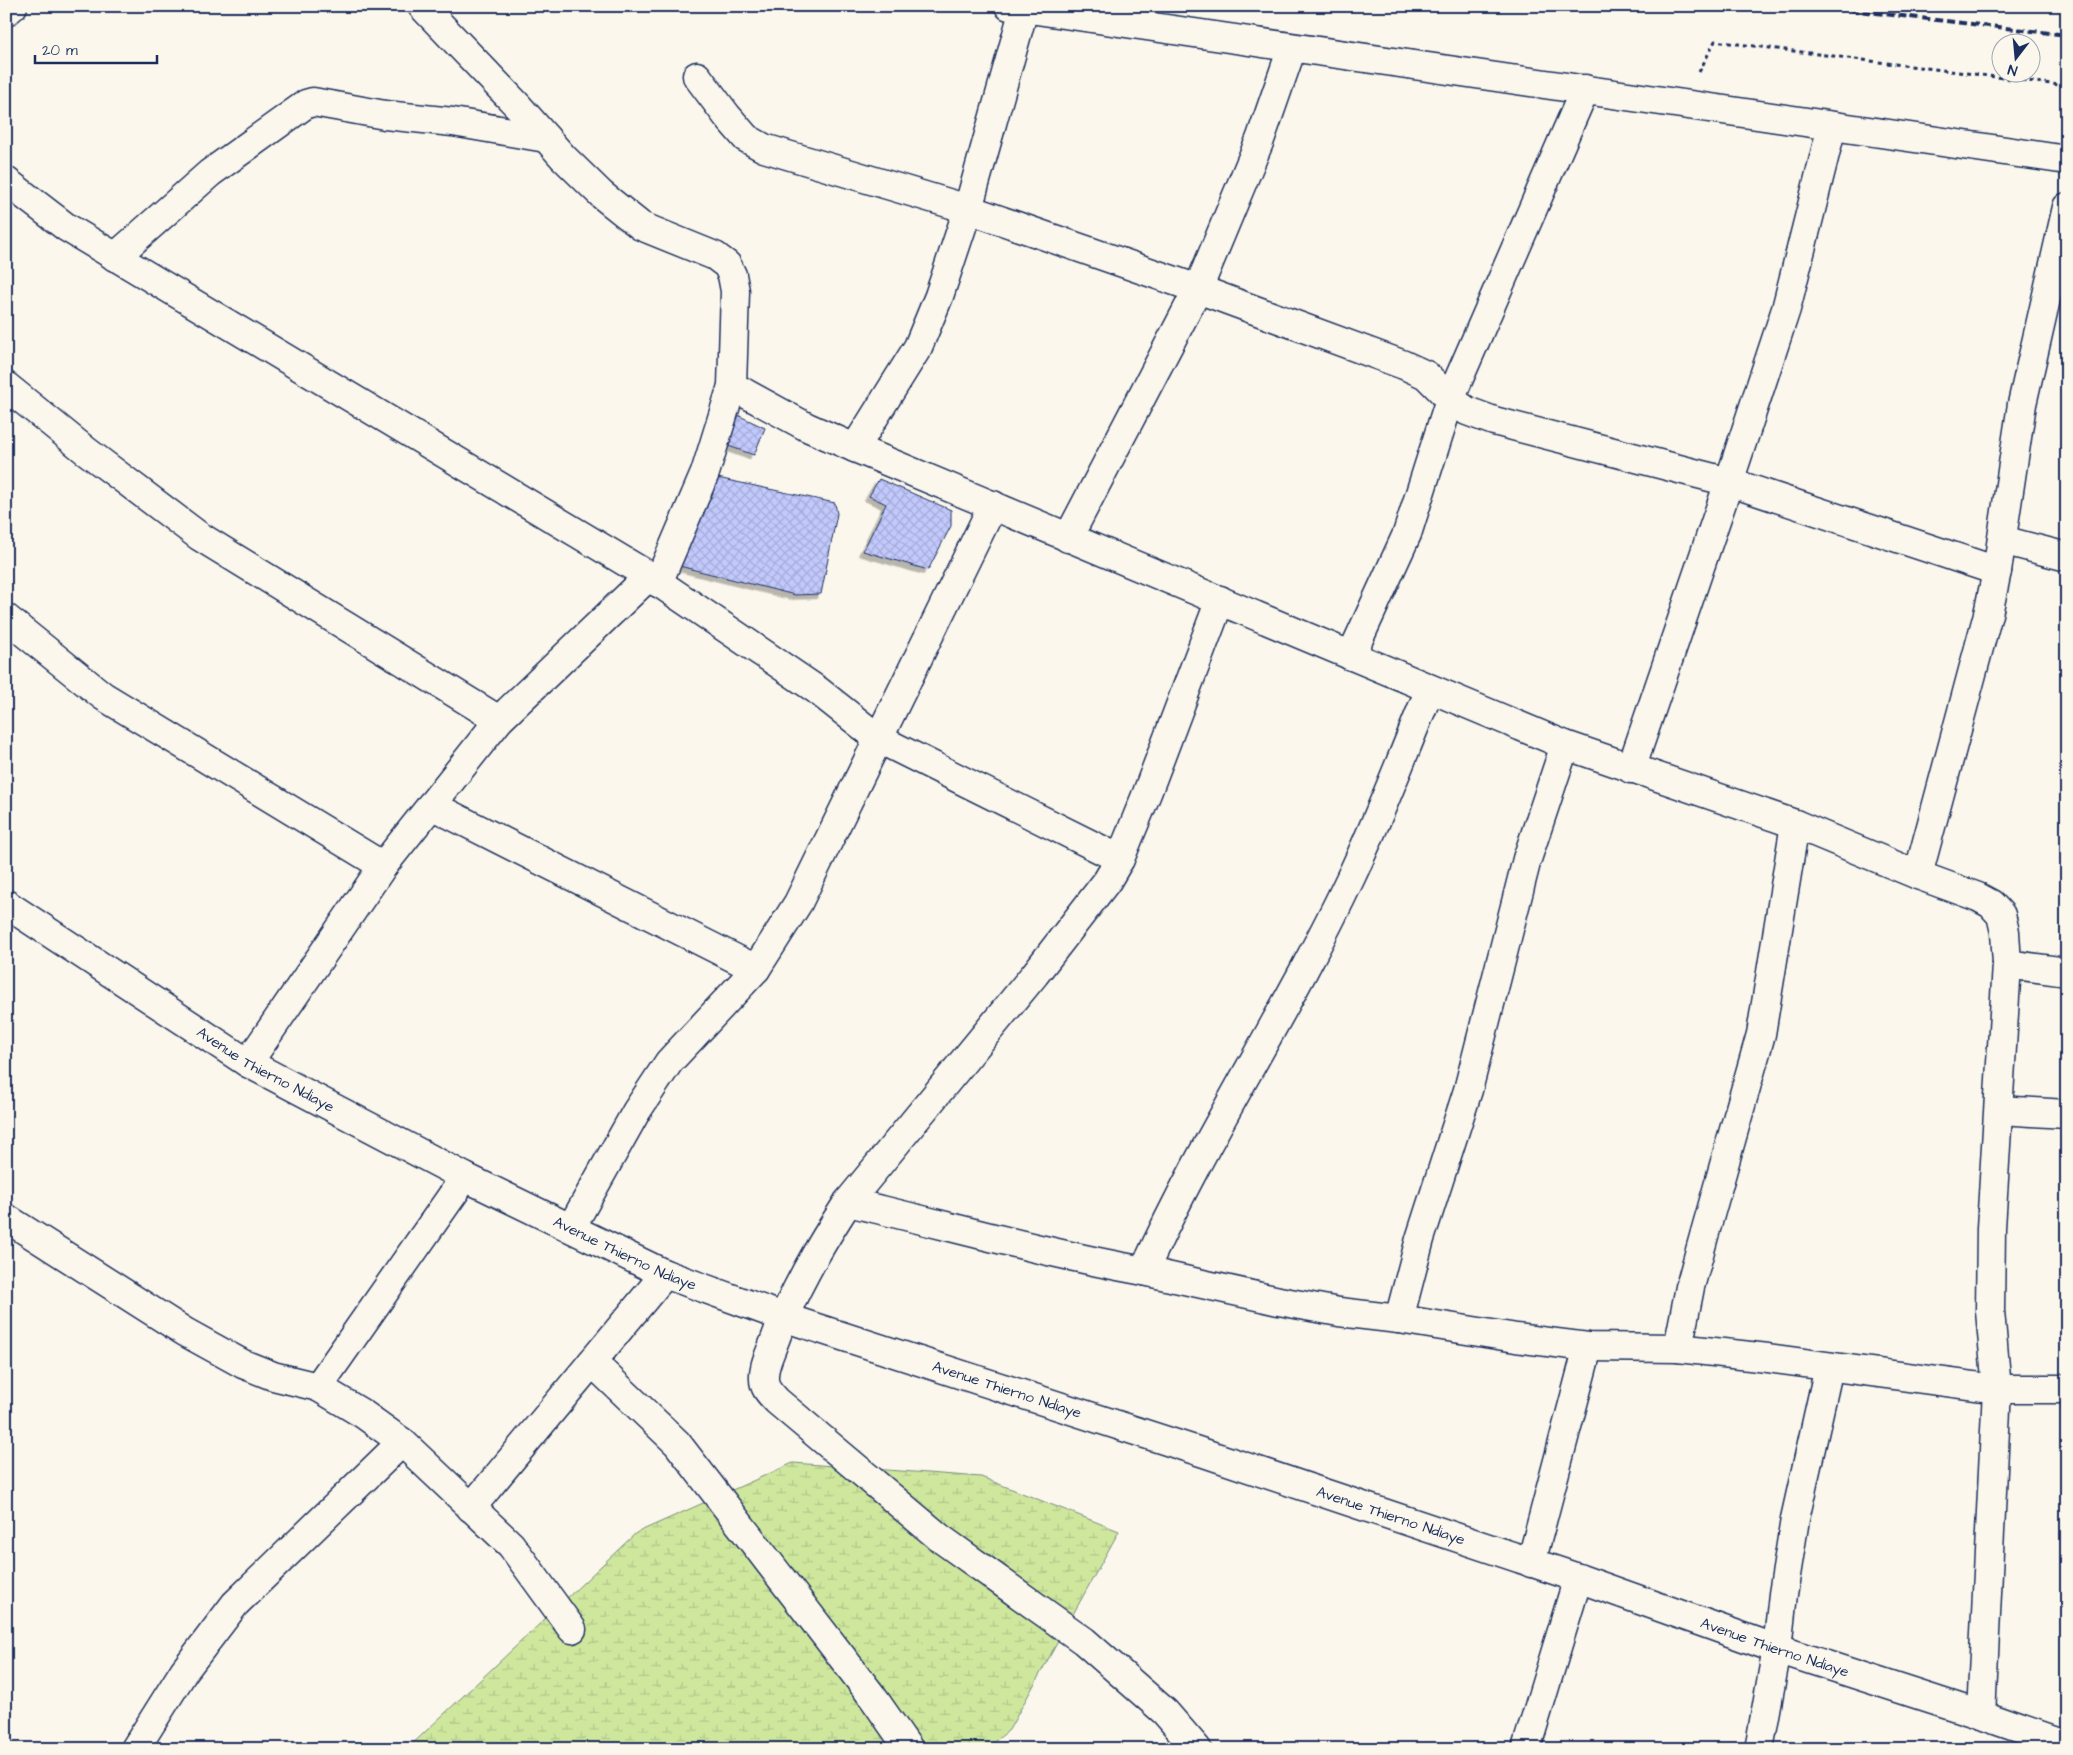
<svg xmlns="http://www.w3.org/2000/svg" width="2073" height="1755" font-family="'Architects Daughter',sans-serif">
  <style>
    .wetland { fill: url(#wetland-marsh); stroke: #758b7e }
    .building { fill: url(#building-cross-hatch); stroke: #1b2f5e; filter: url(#shadow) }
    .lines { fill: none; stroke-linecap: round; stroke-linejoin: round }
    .street-casing { stroke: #1b2f5e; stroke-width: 31 }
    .path { stroke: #1b2f5e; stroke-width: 3; stroke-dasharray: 4 4; stroke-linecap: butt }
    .street { stroke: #fbf7ec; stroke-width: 28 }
    .rail { stroke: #1b2f5e; stroke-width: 4; stroke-dasharray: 8 4; stroke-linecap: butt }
    .labels { text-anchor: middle; stroke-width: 4; stroke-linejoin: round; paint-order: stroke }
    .street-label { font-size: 15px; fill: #1b2f5e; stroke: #fbf7ec }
  </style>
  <defs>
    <pattern id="wetland-marsh" width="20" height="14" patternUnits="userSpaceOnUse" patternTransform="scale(1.25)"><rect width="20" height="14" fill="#cfe79d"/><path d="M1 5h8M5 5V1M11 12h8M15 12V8" fill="none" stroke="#b1c68a"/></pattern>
    <pattern id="building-cross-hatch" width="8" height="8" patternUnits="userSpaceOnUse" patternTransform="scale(1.25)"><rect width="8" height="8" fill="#c2c9fb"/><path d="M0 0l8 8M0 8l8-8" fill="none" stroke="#a6adda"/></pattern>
    <filter id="shadow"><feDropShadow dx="-4.5" dy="4.5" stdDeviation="0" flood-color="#0004"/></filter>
  </defs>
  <rect width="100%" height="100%" fill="#fbf7ec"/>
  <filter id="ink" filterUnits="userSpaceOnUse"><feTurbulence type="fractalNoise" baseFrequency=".02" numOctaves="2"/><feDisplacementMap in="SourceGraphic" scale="10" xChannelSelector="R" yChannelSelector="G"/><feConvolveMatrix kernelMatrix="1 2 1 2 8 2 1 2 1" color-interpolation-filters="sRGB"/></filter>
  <g filter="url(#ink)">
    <!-- wetland -->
    <polygon class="wetland" points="793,1463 981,1477 1119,1531 1009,1730 986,1749 407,1749 636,1533"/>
    <!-- building -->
    <g class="building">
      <polygon points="727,410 765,428 754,455 717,442"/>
      <polygon points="708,476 835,503 837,514 821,594 795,595 679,566"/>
      <polygon points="879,479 951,510 951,526 928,570 863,551 886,504 869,496"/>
    </g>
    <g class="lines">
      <!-- street casing -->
      <g class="street-casing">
        <g id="street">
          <polyline points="422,6 518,106 563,157 602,195 641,226 715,256 727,265 732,275 735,291 732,386 705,473 658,583"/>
          <polyline points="1009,6 2067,160"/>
          <polyline points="6,12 13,6"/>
          <polyline points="697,76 727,116 746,138 764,148 968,209 1198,289 1404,365 1426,375 1450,399 1467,411 1494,421 1729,482 1997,571"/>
          <polyline points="6,181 66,227 649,576 817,690 879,739 1120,859"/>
          <polyline points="115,257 210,173 306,104 313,102 385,115 453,122 546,138"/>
          <polyline points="6,386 85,450 199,536 499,720"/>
          <polyline points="732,386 807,427 855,448 1565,745 1795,824 1918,875 1978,897 1991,904 2001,915 2005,932 2007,964 1991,1228 1990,1311 1997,1389 1981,1715"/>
          <polyline points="855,448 918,347 939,296 968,209 1024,9"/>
          <polyline points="1068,538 1198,289 1260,140 1292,48"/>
          <polyline points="2002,540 2067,557"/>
          <polyline points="6,618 103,696 383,866"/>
          <polyline points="1351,656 1407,534 1450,399 1585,89"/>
          <polyline points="1631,769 1729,482 1786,309 1832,126"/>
          <polyline points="431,805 756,969"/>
          <polyline points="1918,875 1988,614 1997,571 2022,404 2067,207"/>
          <path id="s1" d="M6,904L248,1063L465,1177L665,1274L783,1317L1204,1453L1578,1578L1777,1649L1981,1715L2067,1745"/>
          <polyline points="2007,964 2067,972"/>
          <polyline points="248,1063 383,866 499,720 649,576"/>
          <polyline points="1999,1110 2067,1114"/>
          <path d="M848,1202C947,1225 1044,1253 1144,1271C1205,1136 1288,1011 1351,877C1380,816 1404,752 1430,689"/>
          <polyline points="6,1218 185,1332 243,1364 273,1376 318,1387 363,1414 402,1442 511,1545 572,1629"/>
          <polyline points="571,1228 636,1112 669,1062 756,969 798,903 993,505"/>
          <polyline points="1144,1271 1279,1301 1339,1312 1399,1319 1516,1338 1588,1347 1678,1348 1768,1358 1997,1389 2067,1389"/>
          <polyline points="1399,1319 1420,1239 1468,1090 1527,859 1565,745"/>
          <polyline points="1678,1348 1690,1287 1704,1236 1761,1034 1795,824"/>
          <polyline points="592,1362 677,1443 872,1696 909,1749"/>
          <polyline points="318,1387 465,1177"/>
          <polyline points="471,1508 665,1274"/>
          <polyline points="1531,1563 1588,1347"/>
          <polyline points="135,1749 184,1671 235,1604 402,1442"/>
          <path d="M1197,1749L1165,1712L1084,1641L940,1538L777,1401C771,1394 764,1389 764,1379C763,1367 769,1356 773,1345C791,1294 819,1247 848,1202L1035,974L1107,881L1120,859L1147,793L1220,600"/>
          <polyline points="1526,1749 1578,1578"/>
          <polyline points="1759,1749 1777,1649 1783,1594 1795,1519 1829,1367"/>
        </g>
      </g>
      <!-- path -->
      <polyline class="path" points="1699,72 1715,41 2067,86"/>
      <!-- street -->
      <use href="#street" class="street"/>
      <!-- rail -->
      <polyline class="rail" points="1815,6 2067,35"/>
    </g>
  </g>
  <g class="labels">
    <!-- street labels -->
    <g class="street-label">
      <text dy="5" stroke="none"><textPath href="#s1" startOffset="308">Avenue Thierno Ndiaye</textPath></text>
      <text dy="5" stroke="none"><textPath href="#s1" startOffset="712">Avenue Thierno Ndiaye</textPath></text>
      <text dy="5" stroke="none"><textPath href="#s1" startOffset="1118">Avenue Thierno Ndiaye</textPath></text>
      <text dy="5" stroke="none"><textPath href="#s1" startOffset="1522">Avenue Thierno Ndiaye</textPath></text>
      <text dy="5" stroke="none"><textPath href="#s1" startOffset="1928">Avenue Thierno Ndiaye</textPath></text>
    </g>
  </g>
  <!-- margin -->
  <rect width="2073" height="1755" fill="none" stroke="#fbf7ec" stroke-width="25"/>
  <rect x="12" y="12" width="2048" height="1730" fill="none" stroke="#1b2f5e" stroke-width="2" filter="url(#ink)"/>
  <!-- north arrow -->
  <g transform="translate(2016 58) rotate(196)"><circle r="24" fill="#fbf7ec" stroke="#a1a7b3"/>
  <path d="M0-4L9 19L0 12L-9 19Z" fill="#1b2f5e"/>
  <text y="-8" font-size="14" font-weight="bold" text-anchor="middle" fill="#1b2f5e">N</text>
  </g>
  <!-- scale -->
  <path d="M35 55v8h122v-8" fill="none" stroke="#1b2f5e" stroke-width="2.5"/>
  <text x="42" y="55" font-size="15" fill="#1b2f5e" stroke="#fbf7ec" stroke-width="4" paint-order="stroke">20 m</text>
</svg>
